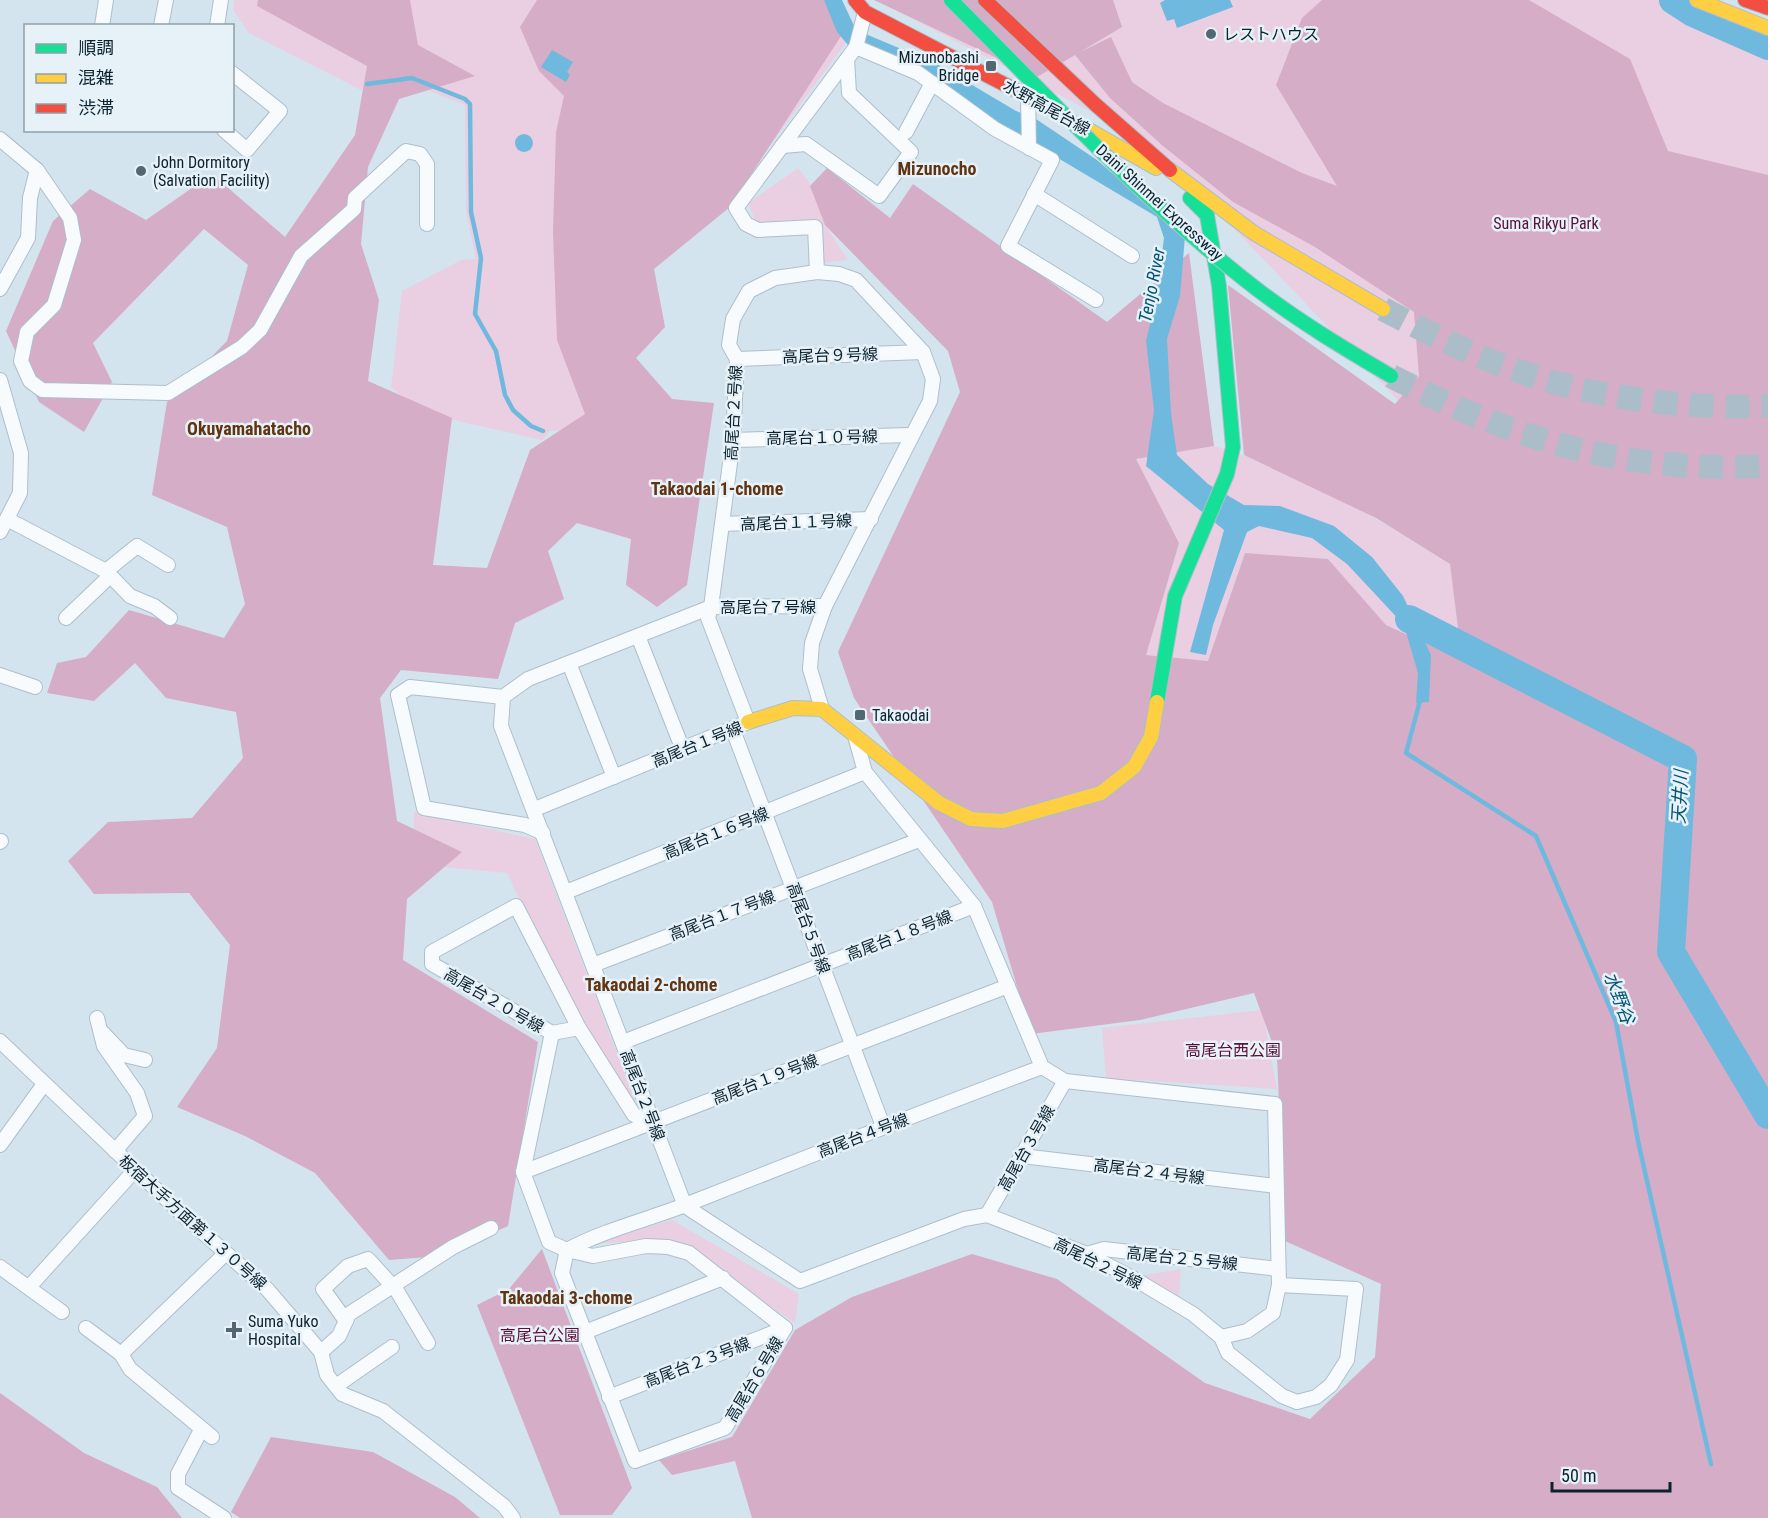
<svg xmlns="http://www.w3.org/2000/svg" width="1768" height="1518" font-family="'Roboto Condensed','Noto Sans JP',sans-serif">
  <style>
    .green { fill: #e9cfe1 }
    .forest { fill: #d5adc6 }
    .water { fill: #70b9de }
    .lines { fill: none; stroke-linecap: round; stroke-linejoin: round }
    .stream { stroke: #70b9de; stroke-width: 4.5 }
    .river { stroke: #70b9de; stroke-width: 28 }
    .highway-tunnel { stroke: #abbdc9; stroke-width: 24; stroke-dasharray: 24 12; stroke-linecap: butt }
    .street-casing { stroke: #adbfcb; stroke-width: 16 }
    .fast-casing { stroke: #adbfcb; stroke-width: 16 }
    .slow-casing { stroke: #adbfcb; stroke-width: 16 }
    .jam-casing { stroke: #adbfcb; stroke-width: 16 }
    .street { stroke: #f8fbfd; stroke-width: 14 }
    .fast { stroke: #16e098; stroke-width: 14 }
    .slow { stroke: #ffcf43; stroke-width: 14 }
    .jam { stroke: #f24e42; stroke-width: 14 }
    .fast-bridge-casing { stroke: #adbfcb; stroke-width: 16; stroke-linecap: butt }
    .fast-bridge { stroke: #16e098; stroke-width: 14 }
    .poi-dot { fill: #526772; stroke: #e6f1f8; stroke-width: 2 }
    .labels { text-anchor: middle; stroke-width: 5; stroke-linejoin: round; paint-order: stroke }
    .poi-label { font-size: 16px; fill: #0c232f; stroke: #e6f1f8; text-anchor: start }
    .street-label { font-size: 16px; fill: #0c232f; stroke: #e6f1f8 }
    .park-label { font-size: 16px; fill: #5c0f38; stroke: #e6f1f8 }
    .neighbourhood-label { font-size: 18px; font-weight: bold; fill: #613311; stroke: #e6f1f8 }
    .water-label { font-size: 18px; font-style: italic; fill: #035475; stroke: #e6f1f8 }
  </style>
  <rect width="100%" height="100%" fill="#d3e4ef"/>
  <!-- green -->
  <g class="green">
    <polygon points="234,0 839,0 843,14 859,25 728,202 644,269 600,429 550,431 542,440 422,413 391,387 402,291 461,260 476,259 466,211 465,105 409,83 361,90 249,33 233,10"/>
    <polygon points="876,0 1678,0 1707,19 1768,43 1768,468 1411,414 1221,215 1102,117"/>
    <polygon points="798,168 809,182 825,225 848,260 822,263 818,226 757,225 748,203"/>
    <path d="M1214,446C1295,469 1380,520 1450,564L1462,661L1386,625L1328,559L1245,553L1208,661L1145,655L1179,543L1135,459Z"/>
    <polygon points="414,812 535,839 639,1111 582,1032 507,873 412,864"/>
    <polygon points="1262,1010 1277,1089 1106,1078 1102,1028"/>
    <polygon points="672,1220 799,1294 795,1323 670,1239 591,1244"/>
    <polygon points="1181,1269 1179,1296 1140,1276"/>
  </g>
  <!-- forest -->
  <g class="forest">
    <polygon points="258,0 410,0 418,45 475,76 399,99 368,167 361,244 379,300 368,381 452,418 433,565 487,568 530,450 585,414 557,340 553,232 556,132 564,96 539,71 520,27 537,0 830,0 843,33 730,207 654,269 665,327 636,358 672,399 714,403 687,585 657,607 626,585 631,539 577,523 548,551 564,599 515,623 498,679 401,670 380,698 397,821 462,852 407,899 403,960 538,1042 508,1226 440,1256 389,1260 315,1173 245,1136 177,1107 217,1048 230,945 189,893 94,894 68,861 108,822 192,818 243,758 236,712 166,698 135,663 94,701 47,693 57,663 86,657 129,610 224,638 245,604 227,527 152,495 167,402 227,341 248,265 204,229 93,343 112,382 84,432 39,402 6,331 53,221 90,189 146,220 212,174 285,237 355,135 367,66 257,6"/>
    <polygon points="874,0 1113,0 1122,27 1080,52 1111,37 1132,82 1163,103 1302,173 1337,186 1276,85 1302,18 1322,0 1529,0 1630,59 1668,151 1768,175 1768,1518 752,1518 735,1461 672,1475 659,1460 732,1437 795,1330 852,1297 972,1254 1057,1279 1205,1383 1310,1419 1375,1357 1381,1284 1285,1241 1277,1056 1254,993 1140,1020 1031,1034 992,902 854,698 838,652 960,392 948,351 825,225 810,186 827,168 890,218 913,184 1107,322 1189,253 1214,446 1136,459 1179,543 1146,655 1208,661 1245,553 1328,559 1386,625 1462,660 1450,564 1376,518 1244,455 1228,285 1395,404 1419,376 1414,312 1315,247 1233,202 1163,146 1110,98 1075,55 1037,77"/>
    <polygon points="542,1249 632,1488 612,1515 560,1515 477,1305 509,1289"/>
    <polygon points="0,1393 84,1453 157,1487 182,1518 0,1518"/>
    <polygon points="271,1437 373,1452 455,1497 480,1518 240,1518 231,1512"/>
  </g>
  <!-- water -->
  <g class="water">
    <path d="M824,0H842L856,30L937,64L1016,111L1036,119L1097,160L1185,236L1180,296L1167,339L1171,413L1177,455L1208,484L1244,505L1280,506L1334,526L1372,557L1403,596L1431,655L1429,702L1416,703L1418,673L1404,625L1347,564L1312,538L1259,526L1247,532L1213,625L1206,655L1190,652L1224,530L1146,466L1154,410L1146,341L1156,300L1164,238L1157,217L1036,145C1004,131 980,106 950,88C923,72 879,49 848,45L837,32Z"/>
    <polygon points="1165,0 1230,0 1233,7 1177,28 1174,19 1167,21 1160,3"/>
    <polygon points="552,50 573,62 567,72 570,75 566,82 541,67"/>
    <circle cx="524" cy="143" r="9"/>
  </g>
  <g class="lines">
    <!-- stream -->
    <g class="stream">
      <polyline points="367,84 412,78 465,99 470,104 471,212 481,258 475,314 496,351 505,395 513,410 531,426 543,431"/>
      <polyline points="1421,697 1406,753 1536,836 1616,1022 1638,1141 1711,1464"/>
    </g>
    <!-- river -->
    <g class="river">
      <polyline points="1673,0 1693,13 1768,46"/>
      <polyline points="1409,619 1683,759 1671,952 1768,1115"/>
    </g>
    <!-- highway-tunnel -->
    <g class="highway-tunnel">
      <path d="M1383,309C1421,329 1459,349 1499,364C1584,397 1677,409 1768,406"/>
      <path d="M1391,376C1517,441 1625,473 1768,466"/>
    </g>
    <!-- street casing -->
    <g class="street-casing">
      <g id="street">
        <polyline points="102,26 106,0"/>
        <polyline points="161,26 166,0"/>
        <polyline points="217,26 221,0"/>
        <polyline points="856,47 918,73 995,129 1052,160 1008,246 1096,300"/>
        <polyline points="1028,95 1029,148"/>
        <polyline points="224,130 247,150 280,111 232,73"/>
        <polyline points="906,132 932,83"/>
        <polyline points="0,139 37,170 70,218 74,240 54,305 27,332 21,361 30,381 42,390 168,393 242,347 260,330 301,256 354,209 355,198 406,151 420,154 427,164 427,224"/>
        <polyline points="782,146 806,144 879,196 911,152 849,93 847,59"/>
        <polyline points="1034,194 1132,256"/>
        <polyline points="817,272 815,227 758,230 746,224 736,208 856,47 865,12"/>
        <polyline points="0,289 28,238 30,198 37,170"/>
        <polyline points="737,359 923,352"/>
        <polyline points="0,380 21,453 20,493 0,532"/>
        <polyline points="733,440 910,435"/>
        <polyline points="7,519 106,571 130,596 154,606 170,618"/>
        <polyline points="722,524 871,519"/>
        <polyline points="106,571 137,546 168,565"/>
        <polyline points="66,618 110,576"/>
        <polyline points="638,636 683,750"/>
        <polyline points="569,663 614,777"/>
        <polyline points="0,675 35,687"/>
        <polyline points="503,697 410,687 398,695 424,808 525,825 543,833"/>
        <polyline points="822,709 810,669 812,643 825,606 930,401 933,379 923,352 856,280 839,274 817,272 775,278 749,291 733,319 729,345 737,359 733,440 711,607 528,679 503,697 501,726 685,1206 800,1281 964,1219 987,1215 1087,1254 1138,1281 1193,1314 1221,1337 1247,1331 1273,1313 1279,1285 1275,1104 1065,1081 1042,1067 974,906 865,772 855,736"/>
        <polyline points="733,730 883,1126"/>
        <polyline points="535,809 748,722 708,618 711,607 825,606"/>
        <polyline points="0,842 1,841"/>
        <polyline points="566,892 865,772"/>
        <polyline points="593,965 919,840"/>
        <polyline points="97,1018 104,1046 137,1093 145,1116 115,1151"/>
        <polyline points="579,1028 552,1033 432,964 432,952 516,906 579,1028 634,1115 653,1122"/>
        <polyline points="103,1033 124,1055 145,1060"/>
        <path d="M552,1033L523,1172L549,1242L567,1250C608,1228 655,1218 698,1200C812,1155 927,1110 1042,1067"/>
        <polyline points="0,1041 184,1216 267,1289 321,1352 327,1375 342,1394 383,1411 504,1506 513,1518"/>
        <polyline points="623,1042 974,906"/>
        <polyline points="0,1145 44,1084"/>
        <polyline points="1022,1156 1276,1186"/>
        <polyline points="523,1172 1008,986"/>
        <polyline points="987,1215 1065,1081"/>
        <polygon points="646,1246 668,1247 689,1253 785,1328 725,1428 635,1461 562,1273 567,1250 593,1256"/>
        <polyline points="1087,1254 1104,1249 1278,1269"/>
        <polyline points="0,1267 62,1312"/>
        <polyline points="30,1286 135,1170"/>
        <polyline points="346,1321 323,1289 348,1266 368,1259 397,1291 428,1343"/>
        <polyline points="86,1328 121,1354 130,1369 212,1437"/>
        <polyline points="585,1332 723,1278"/>
        <polyline points="1221,1337 1228,1353 1282,1396 1297,1402 1316,1397 1331,1385 1347,1360 1356,1289 1279,1285"/>
        <polyline points="321,1352 339,1336 349,1314 453,1247 491,1228"/>
        <polyline points="121,1354 226,1253"/>
        <polyline points="336,1386 392,1347"/>
        <polyline points="609,1397 785,1328"/>
        <polyline points="201,1430 178,1474 178,1488 224,1518"/>
      </g>
    </g>
    <!-- fast casing -->
    <g class="fast-casing">
      <polyline id="fast" points="1157,702 1175,596 1227,474 1233,447 1219,286 1207,215 1190,198"/>
    </g>
    <!-- slow casing -->
    <g class="slow-casing">
      <g id="slow">
        <polyline points="1697,0 1768,28"/>
        <polyline points="1089,130 1156,168"/>
        <polyline points="1170,170 1254,233 1383,309"/>
        <polyline points="748,722 793,708 822,709 939,803 971,819 1003,821 1101,793 1134,767 1151,737 1157,702"/>
      </g>
    </g>
    <!-- jam casing -->
    <g class="jam-casing">
      <g id="jam">
        <polyline points="855,0 865,12 1052,109"/>
        <polyline points="985,0 1096,105 1170,170"/>
        <polyline points="1745,0 1768,8"/>
      </g>
    </g>
    <!-- street -->
    <use href="#street" class="street"/>
    <!-- fast -->
    <use href="#fast" class="fast"/>
    <!-- slow -->
    <use href="#slow" class="slow"/>
    <!-- jam -->
    <use href="#jam" class="jam"/>
    <!-- fast-bridge casing -->
    <g class="fast-bridge-casing">
      <path id="fast-bridge" d="M951,0C1050,99 1146,204 1258,290C1300,322 1345,349 1391,376"/>
    </g>
    <!-- fast-bridge -->
    <use href="#fast-bridge" class="fast-bridge"/>
  </g>
  <!-- markers -->
  <g class="poi-dot">
    <circle cx="1211" cy="34" r="6"/>
    <rect x="985" y="60" width="12" height="12" rx="3"/>
    <circle cx="141" cy="171" r="6"/>
    <rect x="854" y="709" width="12" height="12" rx="3"/>
    <path d="M231 1321h6v6h6v6h-6v6h-6v-6h-6v-6h6z"/>
  </g>
  <g class="labels">
    <!-- poi labels -->
    <g class="poi-label">
      <text x="1223" y="40">レストハウス</text>
      <text x="979" y="63" text-anchor="end">Mizunobashi<tspan x="979" dy="18">Bridge</tspan></text>
      <text x="153" y="168">John Dormitory<tspan x="153" dy="18">(Salvation Facility)</tspan></text>
      <text x="872" y="721">Takaodai</text>
      <text x="248" y="1327">Suma Yuko<tspan x="248" dy="18">Hospital</tspan></text>
    </g>
    <!-- street labels -->
    <g class="street-label">
      <text transform="translate(1047 107) rotate(29)" y="6">水野高尾台線</text>
      <text transform="translate(1160 202) rotate(42)" y="6">Daini Shinmei Expressway</text>
      <text transform="translate(830 355) rotate(-2)" y="6">高尾台９号線</text>
      <text transform="translate(733 413) rotate(-87)" y="6">高尾台２号線</text>
      <text transform="translate(822 437) rotate(-1)" y="6">高尾台１０号線</text>
      <text transform="translate(796 522) rotate(-2)" y="6">高尾台１１号線</text>
      <text x="768" y="613">高尾台７号線</text>
      <text transform="translate(697 744) rotate(-22)" y="6">高尾台１号線</text>
      <text transform="translate(716 833) rotate(-22)" y="6">高尾台１６号線</text>
      <text transform="translate(722 915) rotate(-21)" y="6">高尾台１７号線</text>
      <text transform="translate(809 928) rotate(70)" y="6">高尾台５号線</text>
      <text transform="translate(899 935) rotate(-21)" y="6">高尾台１８号線</text>
      <text transform="translate(494 1000) rotate(30)" y="6">高尾台２０号線</text>
      <text transform="translate(765 1079) rotate(-21)" y="6">高尾台１９号線</text>
      <text transform="translate(643 1095) rotate(69)" y="6">高尾台２号線</text>
      <text transform="translate(863 1135) rotate(-21)" y="6">高尾台４号線</text>
      <text transform="translate(1026 1148) rotate(-60)" y="6">高尾台３号線</text>
      <text transform="translate(1149 1171) rotate(7)" y="6">高尾台２４号線</text>
      <text transform="translate(193 1222) rotate(42)" y="6">板宿大手方面第１３０号線</text>
      <text transform="translate(1182 1258) rotate(6)" y="6">高尾台２５号線</text>
      <text transform="translate(1098 1263) rotate(26)" y="6">高尾台２号線</text>
      <text transform="translate(697 1362) rotate(-21)" y="6">高尾台２３号線</text>
      <text transform="translate(754 1379) rotate(-59)" y="6">高尾台６号線</text>
    </g>
    <!-- park labels -->
    <g class="park-label">
      <text x="1546" y="229">Suma Rikyu Park</text>
      <text x="1233" y="1056">高尾台西公園</text>
      <text x="540" y="1341">高尾台公園</text>
    </g>
    <!-- neighbourhood labels -->
    <g class="neighbourhood-label">
      <text x="937" y="175">Mizunocho</text>
      <text x="249" y="435">Okuyamahatacho</text>
      <text x="717" y="495">Takaodai 1-chome</text>
      <text x="651" y="991">Takaodai 2-chome</text>
      <text x="566" y="1304">Takaodai 3-chome</text>
    </g>
    <!-- water labels -->
    <g class="water-label">
      <text transform="translate(1152 285) rotate(-79)" y="6">Tenjo River</text>
      <text transform="translate(1680 797) rotate(-87)" y="6">天井川</text>
      <text transform="translate(1619 998) rotate(69)" y="6">水野谷</text>
    </g>
  </g>
  <!-- legend -->
  <rect x="24" y="24" width="210" height="108" fill="#e6f1f8" stroke="#8f9fa8" stroke-width="1.5"/>
  <rect x="36" y="44" width="30" height="9" fill="#16e098" stroke="#8f9fa8" stroke-width="1.5"/>
  <text x="78" y="54" font-size="18" fill="#0c232f">順調</text>
  <rect x="36" y="74" width="30" height="9" fill="#ffcf43" stroke="#8f9fa8" stroke-width="1.5"/>
  <text x="78" y="84" font-size="18" fill="#0c232f">混雑</text>
  <rect x="36" y="104" width="30" height="9" fill="#f24e42" stroke="#8f9fa8" stroke-width="1.5"/>
  <text x="78" y="114" font-size="18" fill="#0c232f">渋滞</text>
  <!-- scale -->
  <path d="M1552 1482v9h118v-9" fill="none" stroke="#0c232f" stroke-width="3"/>
  <text x="1561" y="1482" font-size="18" fill="#0c232f" stroke="#e6f1f8" stroke-width="4.5" paint-order="stroke">50 m</text>
</svg>
